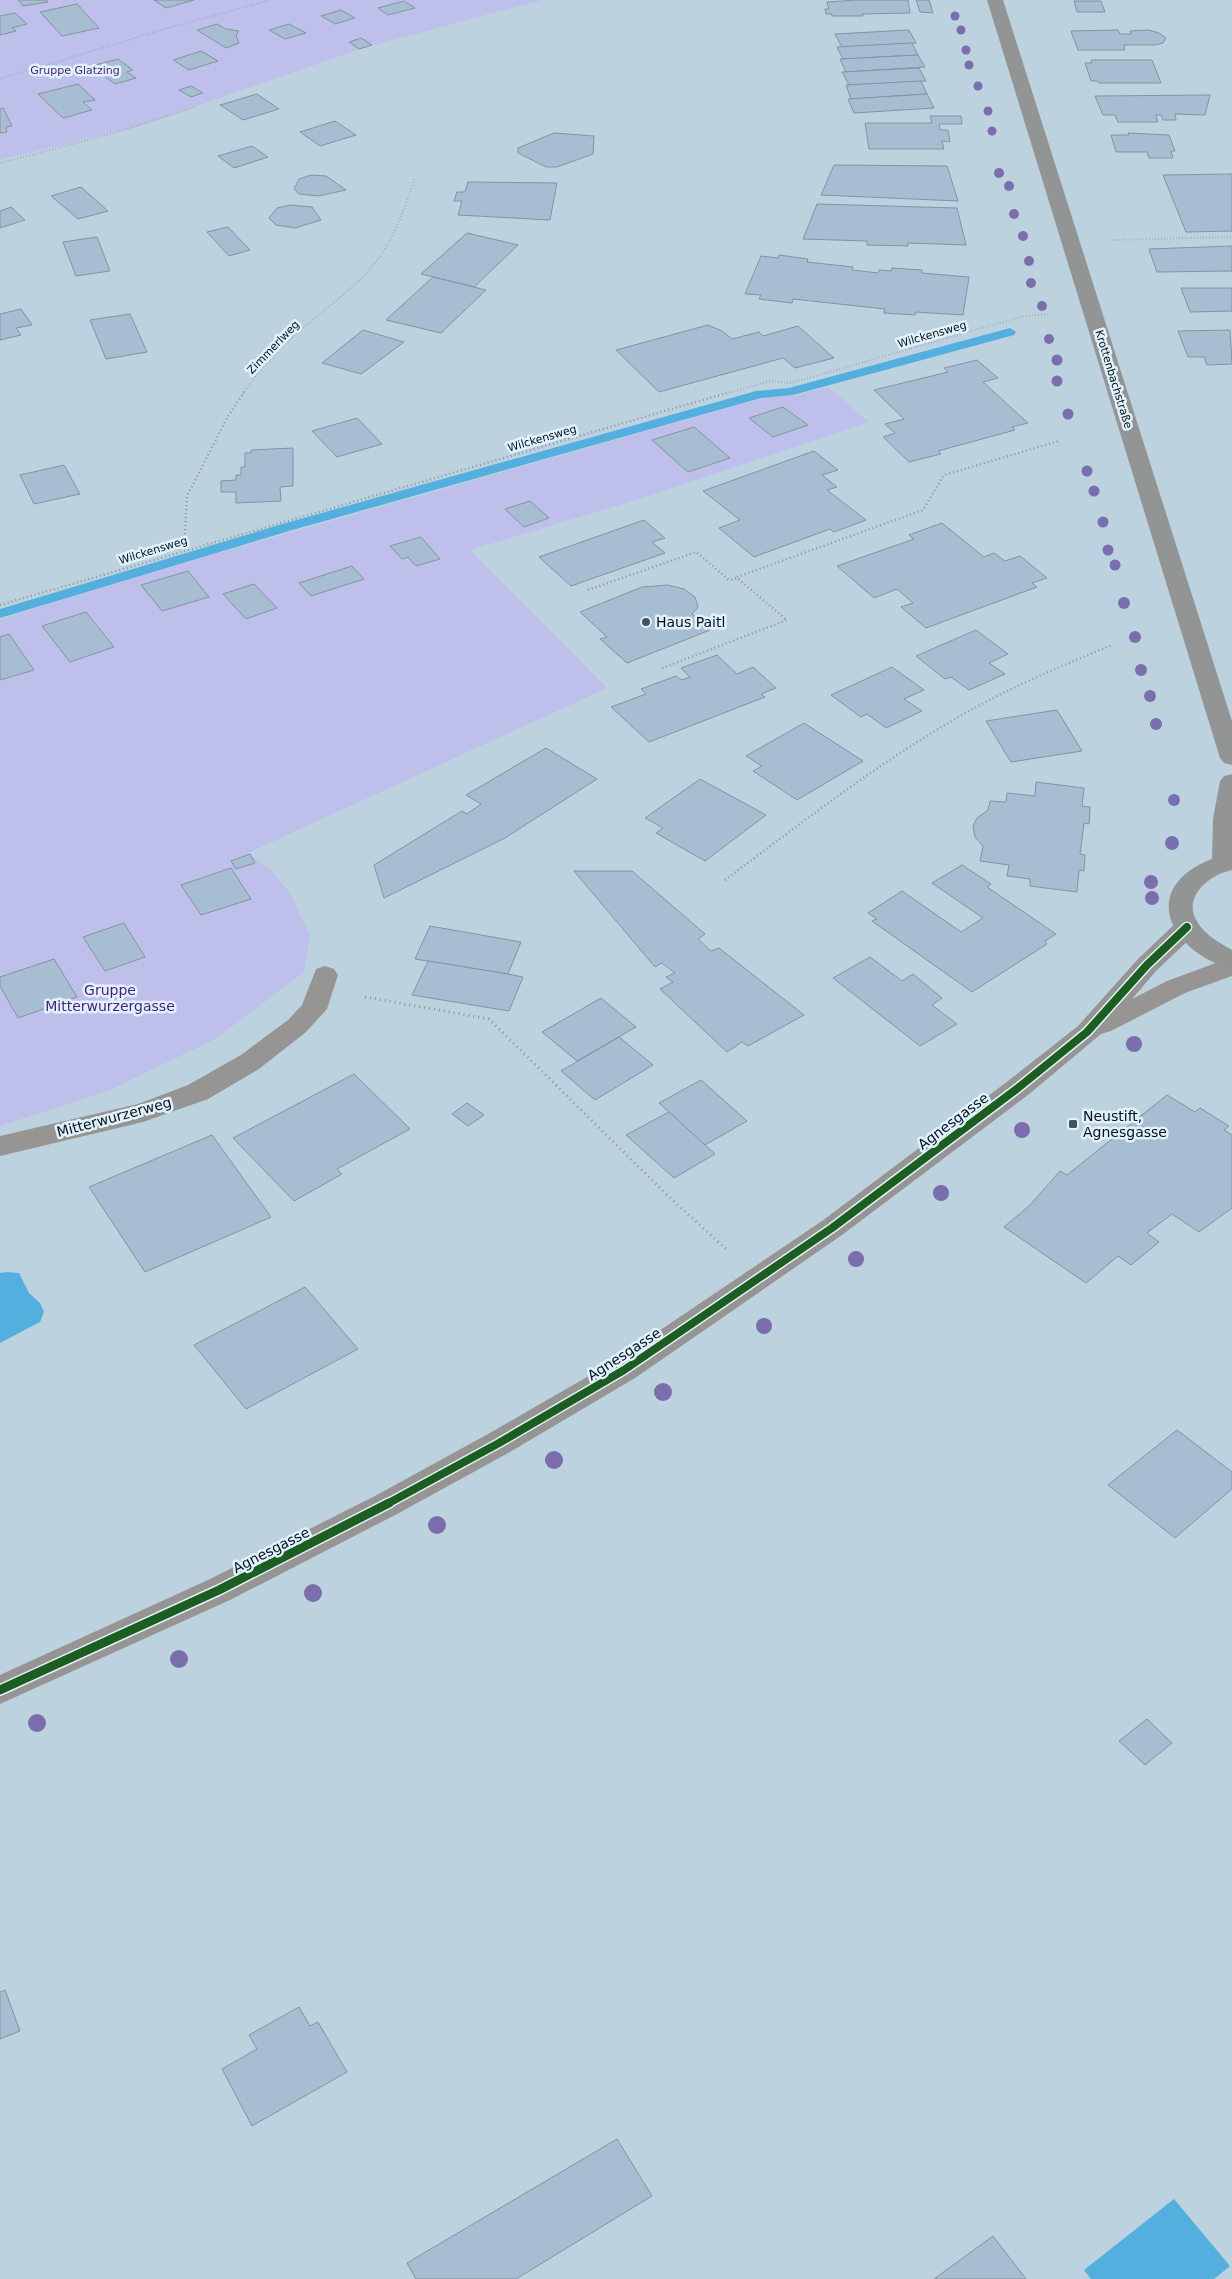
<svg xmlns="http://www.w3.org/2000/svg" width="1232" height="2279" font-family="'DejaVu Sans',sans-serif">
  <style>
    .green { fill: #bfbfec }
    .water { fill: #53b0de }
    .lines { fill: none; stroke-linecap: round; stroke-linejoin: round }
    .stream { fill: #53b0de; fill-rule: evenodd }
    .building { fill: #a7bdd2; stroke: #86939f }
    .path-far2 { stroke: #8e9598; stroke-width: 2; stroke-dasharray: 0.5 2.5; stroke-linecap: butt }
    .path-far1 { stroke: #8e9598; stroke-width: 2.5; stroke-dasharray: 1 3; stroke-linecap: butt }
    .path { stroke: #8e9598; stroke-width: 3; stroke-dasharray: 1 4; stroke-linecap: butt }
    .service { fill: #979593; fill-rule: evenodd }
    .tertiary { fill: #979593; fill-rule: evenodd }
    .secondary { fill: #939594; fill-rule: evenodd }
    .cycleway-far1-casing { stroke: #e2f2fc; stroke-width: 11 }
    .cycleway-casing { stroke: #e2f2fc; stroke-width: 12 }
    .cycleway-far1 { stroke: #1b5e20; stroke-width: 8 }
    .cycleway { stroke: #1b5e20; stroke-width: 9 }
    .tree { fill: #7b6eac }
    .poi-dot { fill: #44555e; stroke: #e2f2fc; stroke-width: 2 }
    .labels { text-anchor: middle; stroke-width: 5; stroke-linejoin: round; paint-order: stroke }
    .far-park-label { font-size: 11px; fill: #461c83; stroke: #e2f2fc }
    .far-street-label { font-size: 11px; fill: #031119; stroke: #e2f2fc }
    .poi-label { font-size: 14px; fill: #031119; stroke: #e2f2fc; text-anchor: start }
    .park-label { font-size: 14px; fill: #461c83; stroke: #e2f2fc }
    .street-label { font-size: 14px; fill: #031119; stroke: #e2f2fc }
  </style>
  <rect width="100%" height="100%" fill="#bcd2df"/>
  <!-- green -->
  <g class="green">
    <polygon points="0,0 542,0 363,48 136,127 0,160"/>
    <polygon points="828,387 869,422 646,497 470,550 607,688 248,853 270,869 290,893 310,935 304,972 215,1039 108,1091 0,1126 0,620 95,588 767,397 794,396"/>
  </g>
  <!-- water -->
  <g class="water">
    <polygon points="7,1272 19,1273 29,1293 40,1303 44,1312 40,1322 0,1343 0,1273"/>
    <polygon points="1174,2199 1230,2266 1214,2279 1091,2279 1084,2270"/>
  </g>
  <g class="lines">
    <!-- stream -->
    <polygon class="stream" points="1010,328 1016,332 1014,335 793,395 761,398 289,531 0,618 0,609 279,525 756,391 789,388"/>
  </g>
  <!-- building -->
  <g class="building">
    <polygon points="18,0 46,0 48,2 23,6"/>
    <polygon points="154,0 194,0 166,8"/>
    <polygon points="857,0 908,0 910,13 862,14 863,16 832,16 832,14 826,14 825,9 829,9 827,2"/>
    <polygon points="916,0 929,0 933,13 920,12"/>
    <polygon points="404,1 415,8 388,15 378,8"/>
    <polygon points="1074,1 1101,1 1105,12 1077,12"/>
    <polygon points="77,4 99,28 62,36 40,12"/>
    <polygon points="341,10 355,18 335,24 321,16"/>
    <polygon points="15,13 27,24 12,28 16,31 0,35 0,16"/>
    <polygon points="217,24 226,29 239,31 236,35 239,43 226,48 197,30"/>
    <polygon points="289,24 306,33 285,39 269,30"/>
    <polygon points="909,30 916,43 842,47 835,34"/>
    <polygon points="1118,30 1120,34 1131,34 1130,31 1149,30 1159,33 1166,38 1163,43 1155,45 1124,45 1125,50 1078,50 1071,31"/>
    <polygon points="361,38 372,45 359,49 349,42"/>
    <polygon points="912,43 918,55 843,59 837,47"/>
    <polygon points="201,51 218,61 189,70 173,60"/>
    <polygon points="918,55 925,67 846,72 840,59"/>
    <polygon points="118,59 133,70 127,72 136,78 115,84 91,66"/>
    <polygon points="1091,60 1152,60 1161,83 1099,83 1098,81 1091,81 1085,63 1092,63"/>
    <polygon points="919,68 926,81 849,85 842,72"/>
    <polygon points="921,81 927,94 851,99 846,85"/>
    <polygon points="78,84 95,100 83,102 92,110 63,118 38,94"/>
    <polygon points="191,86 203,93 191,97 179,90"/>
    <polygon points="257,94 279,109 243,120 220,105"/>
    <polygon points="927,94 934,108 854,113 848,99"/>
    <polygon points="1210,95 1205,115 1175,114 1176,120 1163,120 1161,115 1156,115 1158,122 1118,122 1115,115 1103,115 1095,96"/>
    <polygon points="3,108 12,126 6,127 7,132 0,133 0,109"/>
    <polygon points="930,116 961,116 962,124 939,124 940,130 948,130 950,142 942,141 944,149 869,149 865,123 932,123"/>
    <polygon points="335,121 356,135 320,146 300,132"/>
    <polygon points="554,133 594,136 593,154 557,167 546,167 518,153 518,148"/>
    <polygon points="1128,133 1169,135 1175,151 1171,151 1173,158 1149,158 1147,152 1116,152 1111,135 1129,135"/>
    <polygon points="252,146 268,157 234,168 218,156"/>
    <polygon points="834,165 947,166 958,201 821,195"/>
    <polygon points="1232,174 1232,231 1186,232 1163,175"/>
    <polygon points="311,175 326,176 346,190 318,196 299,194 294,189 299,179"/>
    <polygon points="468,182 557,183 550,220 458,215 462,201 454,201 457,192 465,192"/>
    <polygon points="81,187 108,211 78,219 51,196"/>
    <polygon points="817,204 957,208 966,245 908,243 908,246 867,245 867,241 803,239"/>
    <polygon points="290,205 312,207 321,220 295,228 276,225 269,218 277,208"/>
    <polygon points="11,207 25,220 0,228 0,211"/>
    <polygon points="228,227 250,250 229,256 207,232"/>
    <polygon points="467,233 518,245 474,287 421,274"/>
    <polygon points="97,237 110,271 76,276 63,242"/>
    <polygon points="1232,246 1232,271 1157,272 1149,249"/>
    <polygon points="779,255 808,259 807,262 853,267 852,270 878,273 879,270 891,271 892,268 922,270 922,273 969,277 963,315 916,312 915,315 884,313 885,309 793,299 792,303 759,299 761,295 745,294 761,256 778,258"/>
    <polygon points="433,277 486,290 441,333 386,320"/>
    <polygon points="1181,288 1232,288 1232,311 1190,312"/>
    <polygon points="21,309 32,325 16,328 21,335 0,340 0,314"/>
    <polygon points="130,314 147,352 106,359 90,320"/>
    <polygon points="708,325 722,331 732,339 759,332 763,336 798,326 834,358 795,368 783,358 659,392 616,350"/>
    <polygon points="363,330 404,342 361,374 322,363"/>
    <polygon points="1230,330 1232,364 1207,365 1204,357 1188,357 1178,331"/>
    <polygon points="977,360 998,378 983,382 1028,423 1012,427 1015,430 938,451 941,454 909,462 883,437 895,433 885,424 904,419 874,390 948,372 944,368"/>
    <polygon points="783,407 808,425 773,437 749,418"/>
    <polygon points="357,418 382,444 337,457 312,431"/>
    <polygon points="694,427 730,458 688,472 652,440"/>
    <polygon points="293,448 293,486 280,487 281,501 236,503 236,492 221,492 221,481 236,480 236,475 241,475 241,467 245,467 245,453 251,453 251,450"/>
    <polygon points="814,451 838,470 822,475 837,487 827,490 866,520 834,532 830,529 754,557 719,528 740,520 703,491"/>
    <polygon points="64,465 80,494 34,504 20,475"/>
    <polygon points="530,501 549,518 524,527 505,509"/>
    <polygon points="644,520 665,538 652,542 665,553 571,586 539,557"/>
    <polygon points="942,523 984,557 994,553 1005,561 1020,556 1047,578 1032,583 1037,587 926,628 901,607 913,603 897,589 874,598 837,566 914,539 909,535"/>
    <polygon points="421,537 440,559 416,566 408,557 402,559 390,546"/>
    <polygon points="352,566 364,579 311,596 299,583"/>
    <polygon points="188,571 209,597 162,611 141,585"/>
    <polygon points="254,584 277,608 246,619 223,594"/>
    <polygon points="668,585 684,589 695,597 698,607 692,614 710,630 627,663 600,639 607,637 580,612 642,587"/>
    <polygon points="86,612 114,647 70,662 42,626"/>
    <polygon points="976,630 1008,654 989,663 1005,674 969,690 951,677 945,679 916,656"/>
    <polygon points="9,634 34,670 0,680 0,637"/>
    <polygon points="717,655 737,674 753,667 776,688 761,694 765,697 649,742 611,707 646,694 641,689 676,676 681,680 690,677 681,668"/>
    <polygon points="892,667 924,690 904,699 922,711 886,728 867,714 861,717 831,695"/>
    <polygon points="1057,710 1082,751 1011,762 986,721"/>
    <polygon points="804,723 863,761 797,800 753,771 762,766 746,756"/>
    <polygon points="546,748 597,779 505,838 384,898 374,865 462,811 467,814 481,804 466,795"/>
    <polygon points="700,779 766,815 705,861 656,833 663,828 645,818"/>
    <polygon points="1036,782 1084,788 1082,806 1090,807 1089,824 1084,823 1080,854 1085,855 1084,871 1079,870 1077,892 1030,886 1030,879 1007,876 1009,865 980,861 983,846 975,837 973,826 977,818 988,810 990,801 1006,802 1007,793 1035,796"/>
    <polygon points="250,854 255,863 236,869 231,861"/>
    <polygon points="962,865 991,884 987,887 1056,934 1045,941 1047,944 972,992 872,921 877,919 868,913 902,891 961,932 983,918 932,883"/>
    <polygon points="231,868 251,899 201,915 181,885"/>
    <polygon points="574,871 632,871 705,934 698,939 711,951 719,948 804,1015 748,1046 742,1042 727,1052 660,989 673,982 666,977 675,973 662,963 655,967"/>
    <polygon points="124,923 145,957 105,971 83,937"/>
    <polygon points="430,926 521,942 508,974 415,959"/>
    <polygon points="870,957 902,981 913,974 942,998 932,1005 957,1024 920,1046 833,978"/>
    <polygon points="54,959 77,997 18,1018 0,986 0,977"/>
    <polygon points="428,961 508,974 523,977 509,1011 412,995"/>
    <polygon points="601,998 636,1027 577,1061 542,1032"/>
    <polygon points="619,1037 653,1065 595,1100 561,1071"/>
    <polygon points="354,1074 410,1129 337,1169 342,1174 294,1201 233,1138"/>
    <polygon points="701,1080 747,1121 705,1145 659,1103"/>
    <polygon points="1167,1095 1195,1112 1200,1108 1229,1126 1224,1130 1232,1135 1232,1208 1199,1232 1172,1214 1147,1233 1159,1242 1131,1265 1118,1256 1086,1283 1004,1227 1030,1205 1060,1171 1067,1175"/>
    <polygon points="467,1103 484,1115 468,1126 452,1114"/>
    <polygon points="669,1112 715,1154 674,1178 626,1135"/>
    <polygon points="212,1135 271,1217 145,1272 89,1187"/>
    <polygon points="305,1287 358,1349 246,1409 194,1345"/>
    <polygon points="1177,1430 1232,1472 1232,1489 1175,1538 1108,1485"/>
    <polygon points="1147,1719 1172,1743 1145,1765 1119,1741"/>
    <polygon points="5,1990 20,2031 0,2039 0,1992"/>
    <polygon points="299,2007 310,2026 318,2022 347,2072 252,2126 222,2069 257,2049 249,2035"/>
    <polygon points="617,2139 652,2196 516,2279 416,2279 407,2263"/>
    <polygon points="993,2236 1026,2279 934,2279"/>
  </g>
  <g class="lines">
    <!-- path-far2 -->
    <g class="path-far2">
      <polyline points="0,79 168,28 270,0"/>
      <polyline points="0,163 115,133 195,107"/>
      <polyline points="1113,240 1232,237"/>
      <path d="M243,394C257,372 275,353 294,336C323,309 358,288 381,255C397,231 406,205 415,178"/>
      <polyline points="726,394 769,381 791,383 1024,316 1050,314"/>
    </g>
    <!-- path-far1 -->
    <g class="path-far1">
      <polyline points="184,550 187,496 227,418 244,392"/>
      <polyline points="737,577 923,510 944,475 1059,441"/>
      <polyline points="588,590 696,552 729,580 737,578 787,620 660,669"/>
      <polyline points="0,605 730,392"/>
      <path d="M725,880C807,819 888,755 978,706C1021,683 1066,664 1112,645"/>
    </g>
    <!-- path -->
    <polyline class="path" points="365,997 489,1019 666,1194 726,1249"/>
    <!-- service -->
    <polygon class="service" points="325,966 334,969 338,975 327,1009 306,1032 259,1069 208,1099 143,1122 0,1156 0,1136 138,1104 188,1085 241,1055 288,1020 302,1005 316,969"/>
    <!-- tertiary -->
    <polygon class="tertiary" points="1187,919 1196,921 1200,927 1196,933 1156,971 1132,999 1167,981 1232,957 1232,976 1185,993 1111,1031 1101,1034 1028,1095 842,1235 635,1378 510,1452 397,1514 230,1600 0,1704 0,1675 208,1580 375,1496 488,1434 613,1362 822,1221 1008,1081 1078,1026 1138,959 1178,921"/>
    <!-- secondary -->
    <g class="secondary">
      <polygon points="987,0 1003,0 1232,721 1232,765 1224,763 1220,758"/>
      <path d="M1232,774V870C1208,875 1181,898 1198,923C1205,935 1220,943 1232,950V969C1170,952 1137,888 1212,859L1213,819L1220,781L1224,776Z"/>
    </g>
    <!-- cycleway-far1 casing -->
    <g class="cycleway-far1-casing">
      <polyline id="cycleway-far1" points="387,1504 499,1443 624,1370 832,1228 1018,1088 1087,1032 1147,965 1187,927"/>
    </g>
    <!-- cycleway casing -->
    <g class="cycleway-casing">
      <polyline id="cycleway" points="0,1690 219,1590 389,1503"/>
    </g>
    <!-- cycleway-far1 -->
    <use href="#cycleway-far1" class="cycleway-far1"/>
    <!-- cycleway -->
    <use href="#cycleway" class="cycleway"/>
  </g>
  <!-- trees -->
  <g class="tree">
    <circle cx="955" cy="16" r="4.5"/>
    <circle cx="961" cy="30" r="4.5"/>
    <circle cx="966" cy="50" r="4.5"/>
    <circle cx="969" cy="65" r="4.5"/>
    <circle cx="978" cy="86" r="4.5"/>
    <circle cx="988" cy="111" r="4.5"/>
    <circle cx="992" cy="131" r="4.5"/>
    <circle cx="999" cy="173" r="5"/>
    <circle cx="1009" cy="186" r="5"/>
    <circle cx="1014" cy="214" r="5"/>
    <circle cx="1023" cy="236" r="5"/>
    <circle cx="1029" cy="261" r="5"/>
    <circle cx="1031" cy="283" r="5"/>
    <circle cx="1042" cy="306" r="5"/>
    <circle cx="1049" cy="339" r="5"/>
    <circle cx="1057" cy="360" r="5.5"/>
    <circle cx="1057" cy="381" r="5.5"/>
    <circle cx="1068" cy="414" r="5.5"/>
    <circle cx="1087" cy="471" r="5.5"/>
    <circle cx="1094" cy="491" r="5.5"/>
    <circle cx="1103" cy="522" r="5.5"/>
    <circle cx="1108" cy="550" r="5.5"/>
    <circle cx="1115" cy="565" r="5.5"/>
    <circle cx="1124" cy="603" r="6"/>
    <circle cx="1135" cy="637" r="6"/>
    <circle cx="1141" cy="670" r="6"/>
    <circle cx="1150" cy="696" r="6"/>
    <circle cx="1156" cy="724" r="6"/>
    <circle cx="1174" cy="800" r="6"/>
    <circle cx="1172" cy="843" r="7"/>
    <circle cx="1151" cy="882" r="7"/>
    <circle cx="1152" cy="898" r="7"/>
    <circle cx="1134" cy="1044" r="8"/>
    <circle cx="1022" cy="1130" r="8"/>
    <circle cx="941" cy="1193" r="8"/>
    <circle cx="856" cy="1259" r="8"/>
    <circle cx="764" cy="1326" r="8"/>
    <circle cx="663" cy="1392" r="9"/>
    <circle cx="554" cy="1460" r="9"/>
    <circle cx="437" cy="1525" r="9"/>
    <circle cx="313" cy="1593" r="9"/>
    <circle cx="179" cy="1659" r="9"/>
    <circle cx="37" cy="1723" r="9"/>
  </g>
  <!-- markers -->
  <g class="poi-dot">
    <circle cx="646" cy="622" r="5"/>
    <rect x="1068" y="1119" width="10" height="10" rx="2.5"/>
  </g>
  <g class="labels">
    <!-- far-park labels -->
    <g class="far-park-label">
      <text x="75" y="74">Gruppe Glatzing</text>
    </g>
    <!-- far-street labels -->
    <g class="far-street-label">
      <text transform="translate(932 334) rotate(-16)" y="4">Wilckensweg</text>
      <text transform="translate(273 347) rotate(-46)" y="4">Zimmerlweg</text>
      <text transform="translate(1114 379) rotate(73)" y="4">Krottenbachstraße</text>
      <text transform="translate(542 438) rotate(-16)" y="4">Wilckensweg</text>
      <text transform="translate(153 550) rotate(-17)" y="4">Wilckensweg</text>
    </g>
    <!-- poi labels -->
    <g class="poi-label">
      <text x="656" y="627">Haus Paitl</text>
      <text x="1083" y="1121">Neustift,<tspan x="1083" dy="16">Agnesgasse</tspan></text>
    </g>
    <!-- park labels -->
    <g class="park-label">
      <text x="110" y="995">Gruppe<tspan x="110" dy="16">Mitterwurzergasse</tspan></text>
    </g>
    <!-- street labels -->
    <g class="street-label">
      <text transform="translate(114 1117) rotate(-15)" y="5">Mitterwurzerweg</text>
      <text transform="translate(953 1121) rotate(-37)" y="5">Agnesgasse</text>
      <text transform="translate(624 1354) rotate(-33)" y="5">Agnesgasse</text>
      <text transform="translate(271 1550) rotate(-27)" y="5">Agnesgasse</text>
    </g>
  </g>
</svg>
